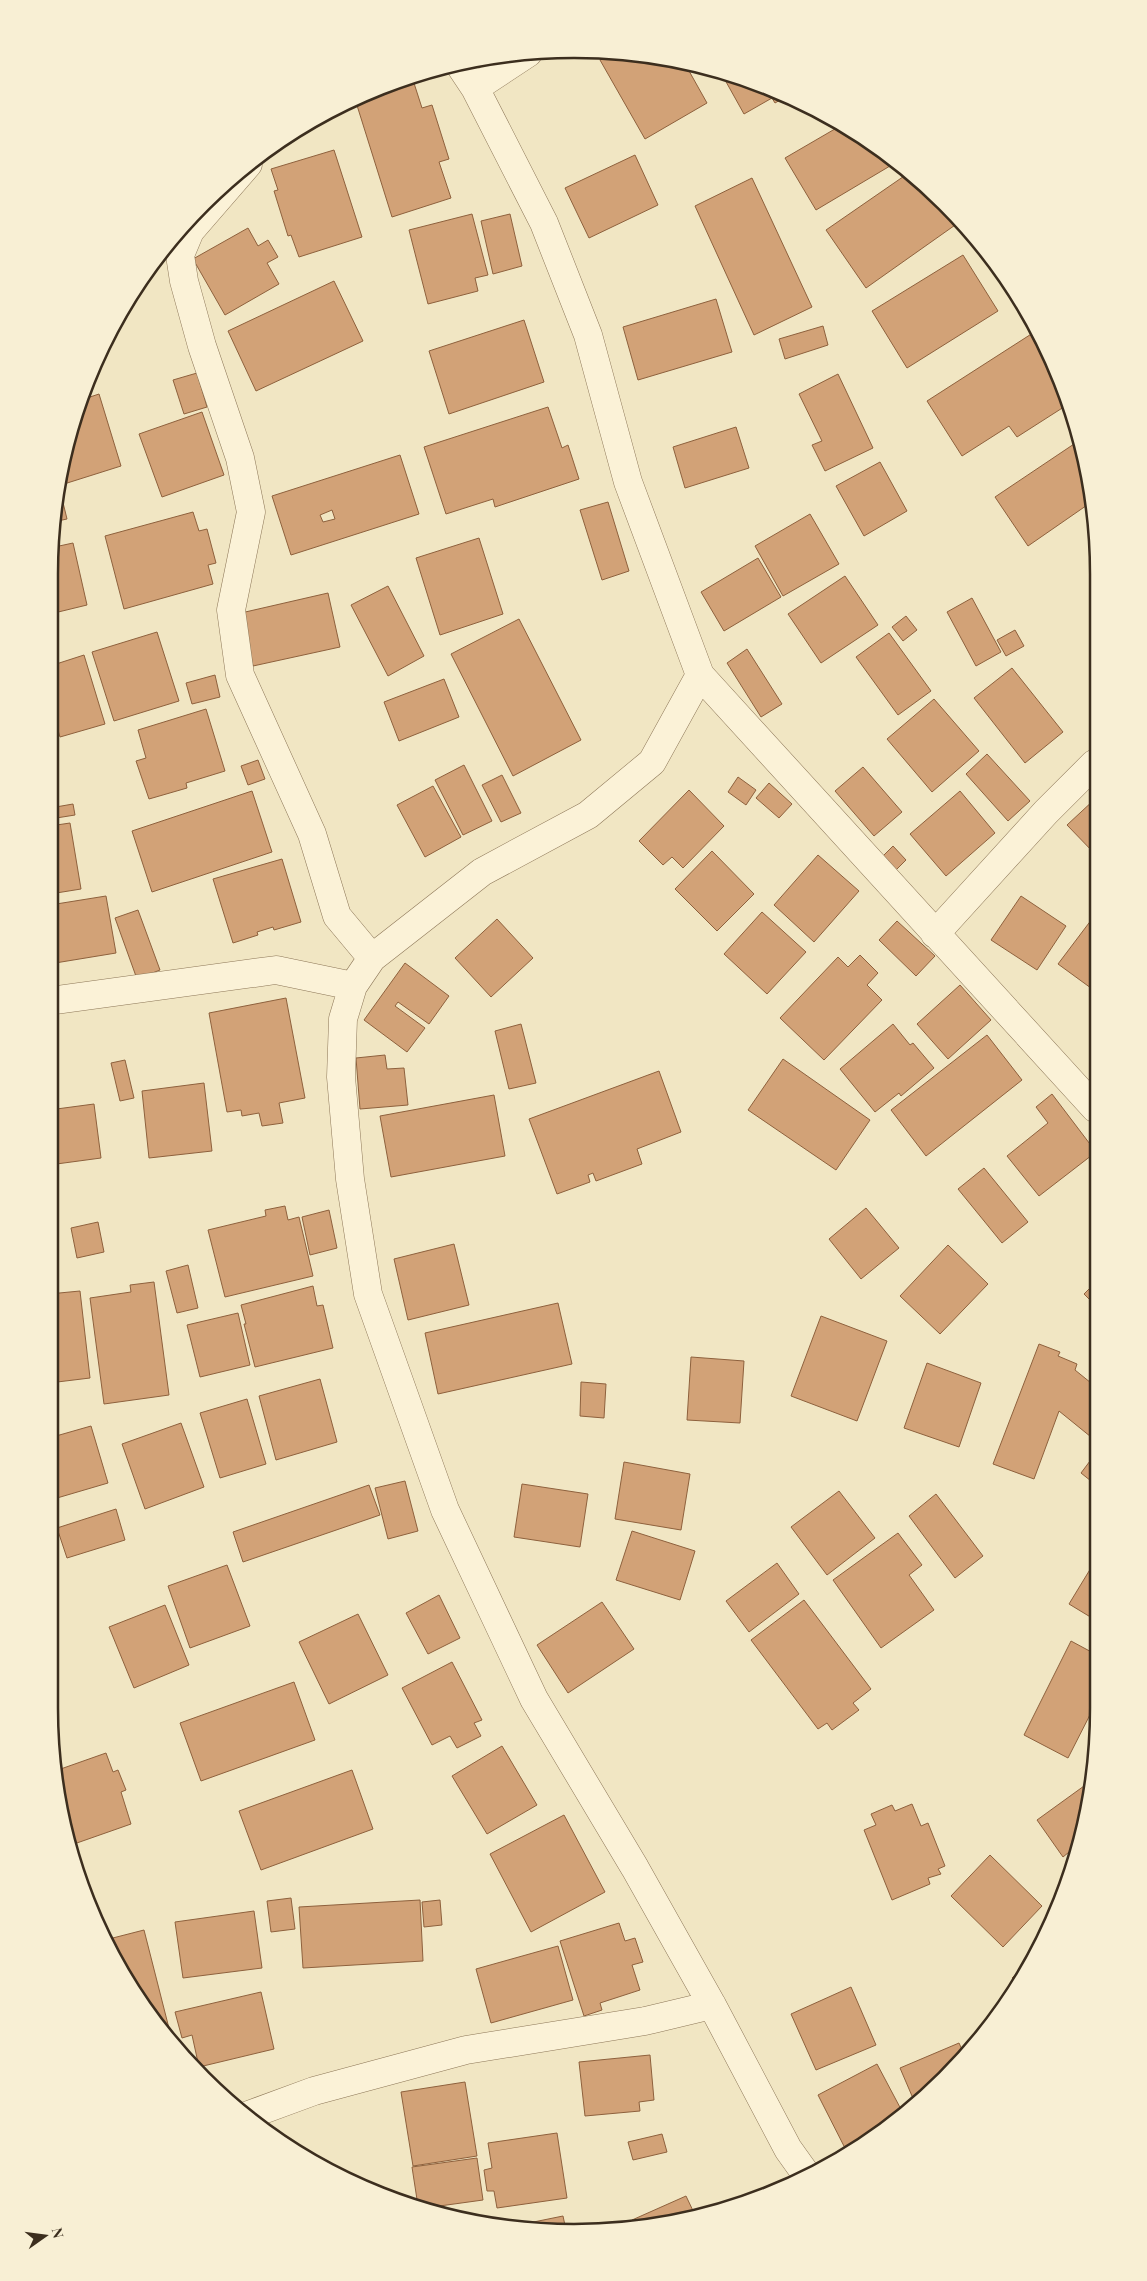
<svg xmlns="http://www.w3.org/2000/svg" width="1147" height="2281" font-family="'Playfair Display',serif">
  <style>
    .building { fill: #d2a277; stroke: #8e613d; fill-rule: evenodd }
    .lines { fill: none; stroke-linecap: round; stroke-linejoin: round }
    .minor-casing { stroke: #8d7758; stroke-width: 29 }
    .minor { stroke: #fbf2d7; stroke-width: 28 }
    .rim { fill: none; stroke: #3c2e1e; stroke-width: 2.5 }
  </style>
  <rect width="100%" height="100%" fill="#f1e6c3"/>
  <!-- building -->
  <path class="building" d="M615,51L684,62L707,103L645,139L600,60Z
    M720,71L787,96L775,103L772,98L744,114Z
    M412,77L422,108L432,105L449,159L439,162L451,198L392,217L355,99L383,86Z
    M840,126L895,163L816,210L785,158Z
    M334,150L362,237L299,257L291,235L288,236L274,191L278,190L271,169Z
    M635,155L658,205L589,238L565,188Z
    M910,172L919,179L958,223L866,288L826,230Z
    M752,178L812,307L754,335L695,206Z
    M472,214L488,275L475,278L478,291L428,304L409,230Z
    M510,214L522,266L493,274L481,221Z
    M248,228L258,246L268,240L278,257L267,263L279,284L225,315L193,259Z
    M963,255L998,311L907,368L872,311Z
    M334,281L363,341L256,391L228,331Z
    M716,299L732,352L638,380L623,327Z
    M524,320L544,382L449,414L429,351Z
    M823,326L828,345L785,359L779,339Z
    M1036,331L1058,373L1067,405L1017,437L1009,426L962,456L927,401Z
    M197,373L207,407L184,414L173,380Z
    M838,374L873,448L825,471L812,445L822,441L799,394Z
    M99,394L121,466L64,484L61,474L67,438L81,400Z
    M548,407L562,448L568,445L579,479L495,507L493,499L446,514L424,447Z
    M202,412L224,475L162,497L139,434Z
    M736,427L749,468L685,488L673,447Z
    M1077,442L1093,501L1028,546L995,497Z
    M400,455L419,514L291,555L272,496ZM332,510L335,519L323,522L320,515Z
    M880,462L907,511L864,536L836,486Z
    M59,486L67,519L53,522Z
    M608,502L629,571L602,580L580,510Z
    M193,512L199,531L207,529L216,563L208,565L213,584L124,609L105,536Z
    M810,514L839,564L783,596L755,546Z
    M479,538L503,614L440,635L416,558Z
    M73,543L87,605L50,614V548Z
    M758,558L781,597L724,631L701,592Z
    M845,576L878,625L821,663L788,614Z
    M388,586L424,656L388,676L351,605Z
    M328,593L340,647L253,666L241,613Z
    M972,598L1001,652L976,666L947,612Z
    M906,616L917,630L903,641L892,627Z
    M519,619L581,740L513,776L451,654Z
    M1015,630L1024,646L1006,656L997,640Z
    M157,632L179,701L114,721L92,652Z
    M889,633L931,691L898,715L856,657Z
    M747,649L782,704L761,717L727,663Z
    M84,655L105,724L60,737L50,703V666Z
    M1012,668L1063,732L1025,763L974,698Z
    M215,675L220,697L192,704L186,683Z
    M444,679L459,717L399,741L384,702Z
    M934,699L979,751L932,792L887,739Z
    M206,709L225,771L186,783L187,788L149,799L136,761L146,758L138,730Z
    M987,754L1030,801L1008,821L966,774Z
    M258,760L265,779L248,785L241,766Z
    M464,765L492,821L463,835L435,780Z
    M863,767L902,812L874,836L835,791Z
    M502,775L521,813L501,822L482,785Z
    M738,777L756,790L746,805L728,792Z
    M769,783L792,804L779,818L756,798Z
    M433,786L461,837L425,857L397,805Z
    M689,790L724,826L683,868L672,857L663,865L639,841Z
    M252,791L272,852L152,892L132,831Z
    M960,791L995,833L946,876L910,834Z
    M1095,799V854L1067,825Z
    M73,804L75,815L50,819V808Z
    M70,823L81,889L50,894V826Z
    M893,846L906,860L892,874L879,860Z
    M712,851L754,894L717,931L675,889Z
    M818,855L859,891L814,942L774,905Z
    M282,859L301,922L274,930L273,927L257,932L258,935L233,943L213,879Z
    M106,896L116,953L49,964L50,905Z
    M1021,896L1066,926L1037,970L991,940Z
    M138,910L160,970L137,979L115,918Z
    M762,912L806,952L767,994L724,954Z
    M1095,915V991L1058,964Z
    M497,919L533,958L491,997L455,958Z
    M897,921L935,956L916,976L879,940Z
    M860,955L878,973L867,985L882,1000L824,1060L780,1018L838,957L848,967Z
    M405,963L449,996L429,1024L398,1002L395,1006L425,1028L407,1052L364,1020Z
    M960,985L991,1020L948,1059L917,1024Z
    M286,998L305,1098L279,1103L283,1123L262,1126L259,1113L242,1116L241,1110L227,1112L209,1013Z
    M521,1024L536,1083L509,1089L495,1031Z
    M893,1024L910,1045L913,1043L934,1068L901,1096L899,1093L875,1112L840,1069Z
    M987,1035L1022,1080L926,1156L891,1110Z
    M385,1055L387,1069L404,1068L408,1105L360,1109L356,1058Z
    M783,1059L870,1120L836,1170L748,1110Z
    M125,1060L134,1098L120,1101L111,1063Z
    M659,1071L681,1132L637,1149L642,1164L596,1181L593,1173L588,1175L590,1182L557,1194L529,1119Z
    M204,1083L212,1151L149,1158L142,1091Z
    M1052,1094L1096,1152L1039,1196L1007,1156L1048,1123L1036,1107Z
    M494,1095L505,1156L391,1177L380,1116Z
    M94,1104L101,1158L49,1165V1110Z
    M984,1168L1028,1222L1002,1243L958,1189Z
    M285,1206L288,1220L299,1217L313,1276L225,1297L208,1230L266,1216L265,1210Z
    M866,1208L899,1248L861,1279L829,1239Z
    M329,1210L337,1248L310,1255L302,1217Z
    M98,1222L104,1252L77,1258L71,1228Z
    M454,1244L469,1305L408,1320L394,1259Z
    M948,1245L988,1284L940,1334L900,1296Z
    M188,1265L198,1308L177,1313L166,1271Z
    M154,1282L169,1395L104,1404L90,1298L131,1292L130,1285Z
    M1096,1282V1306L1084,1294Z
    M313,1286L317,1306L323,1305L333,1348L255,1367L244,1324H246L241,1305Z
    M80,1291L90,1378L49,1383V1294Z
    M558,1303L572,1364L438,1394L425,1333Z
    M238,1313L250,1365L200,1377L187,1325Z
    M821,1316L887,1341L857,1421L791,1396Z
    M1039,1344L1060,1352L1058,1356L1077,1364L1075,1370L1096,1387V1441L1059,1411L1034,1479L993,1464Z
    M691,1357L744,1361L740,1423L687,1420Z
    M927,1363L981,1383L959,1447L904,1428Z
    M320,1379L337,1442L276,1460L259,1396Z
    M581,1382L606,1384L604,1418L580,1416Z
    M247,1399L266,1464L220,1478L200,1413Z
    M181,1423L204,1487L145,1509L122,1444Z
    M91,1426L108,1483L57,1498L49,1471V1438Z
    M1096,1453V1485L1081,1473Z
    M624,1462L690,1474L681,1530L615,1519Z
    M405,1481L418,1531L388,1539L375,1488Z
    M522,1484L588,1494L580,1547L514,1537Z
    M369,1485L380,1515L243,1562L233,1532Z
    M839,1491L875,1538L827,1575L791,1527Z
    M936,1494L983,1556L955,1578L909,1516Z
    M116,1509L125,1540L67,1558L57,1528Z
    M632,1531L695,1551L680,1600L616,1580Z
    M898,1533L922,1565L909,1575L934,1610L881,1648L833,1580Z
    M1097,1558V1621L1069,1604Z
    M777,1563L799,1594L749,1632L726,1601Z
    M227,1565L250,1626L190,1648L168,1586Z
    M439,1595L460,1638L428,1654L406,1613Z
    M804,1600L871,1689L853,1703L859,1710L832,1730L827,1723L818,1729L751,1640Z
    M602,1602L634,1649L568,1693L537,1645Z
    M165,1605L189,1665L134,1688L109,1627Z
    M358,1614L388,1675L329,1704L299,1642Z
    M1071,1641L1097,1655V1701L1068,1758L1024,1735Z
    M452,1662L482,1720L474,1723L481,1736L457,1748L450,1736L432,1745L402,1688Z
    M294,1682L315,1740L201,1781L180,1723Z
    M502,1746L537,1805L487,1834L452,1776Z
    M106,1753L113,1772L118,1770L126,1790L121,1792L131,1824L74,1844L58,1800L55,1771Z
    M352,1770L373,1829L261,1870L239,1811Z
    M1084,1786L1089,1792L1080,1843L1063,1857L1037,1820Z
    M912,1804L921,1826L928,1823L945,1866L938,1869L941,1874L928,1878L930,1884L892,1900L864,1830L876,1825L871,1814L892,1805L895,1811Z
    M564,1815L605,1892L531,1932L490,1854Z
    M990,1855L1042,1906L1003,1947L951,1896Z
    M291,1898L295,1929L271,1932L267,1901Z
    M420,1900L423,1961L303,1968L299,1907Z
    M440,1900L442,1925L424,1927L422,1902Z
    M254,1911L262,1968L183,1978L175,1922Z
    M619,1923L625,1941L635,1938L643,1962L632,1965L640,1990L600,2003L602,2010L584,2016L560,1941Z
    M144,1930L173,2044L157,2027L119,1970L105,1940Z
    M558,1946L573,2000L491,2023L476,1969Z
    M1034,1958L1018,1984L1012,1978Z
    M851,1987L876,2045L816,2070L791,2014Z
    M261,1992L274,2049L199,2067L192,2035L182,2038L175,2012Z
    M959,2043L964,2054L945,2078L915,2103L900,2068Z
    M650,2055L654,2100L639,2102L640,2111L585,2116L579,2062Z
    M877,2064L903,2113L865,2144L848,2154L818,2095Z
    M465,2082L477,2156L413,2166L401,2092Z
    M557,2133L567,2198L497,2208L494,2191H487L484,2170L492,2168L488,2143Z
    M662,2134L667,2152L633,2160L628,2142Z
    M477,2158L483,2200L425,2208L418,2206L412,2167Z
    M686,2196L696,2217L636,2228L632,2220Z
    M563,2216L566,2230L539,2231L509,2227Z"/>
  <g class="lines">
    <defs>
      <path id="minor" d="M459,64L475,88L544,223L588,335L628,482L700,675L1095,1108
        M475,88L528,53
        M248,164L190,231L180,255L184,281L202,346L240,458L251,512L231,610L240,675L312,834L337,916L372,958
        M700,675L652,762L588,815L482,872L372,958L353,986L343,1019L341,1077L350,1179L368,1294L445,1510L534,1699L635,1868L712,2005L788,2149L808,2177
        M935,934L1046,812L1094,764
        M49,1001L276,970L353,986
        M246,2116L314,2091L466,2050L645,2021L712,2005"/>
    </defs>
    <!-- minor casing -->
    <use href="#minor" class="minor-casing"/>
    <!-- minor -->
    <use href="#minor" class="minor"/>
  </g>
  <!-- crop -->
  <path d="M0 0H1147V2281H0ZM574 58H574A516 516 0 0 1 1090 574V1708A516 516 0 0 1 574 2224H574A516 516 0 0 1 58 1708V574A516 516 0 0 1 574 58Z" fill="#f8efd4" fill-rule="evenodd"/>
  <path class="rim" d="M574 58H574A516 516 0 0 1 1090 574V1708A516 516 0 0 1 574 2224H574A516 516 0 0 1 58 1708V574A516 516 0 0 1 574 58Z"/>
  <!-- north arrow -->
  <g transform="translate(45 2236) rotate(76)" stroke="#f8efd4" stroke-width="4" paint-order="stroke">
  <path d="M0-4L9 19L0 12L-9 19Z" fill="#3c2e1e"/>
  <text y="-8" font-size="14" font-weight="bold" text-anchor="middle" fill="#3c2e1e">N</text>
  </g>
</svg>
